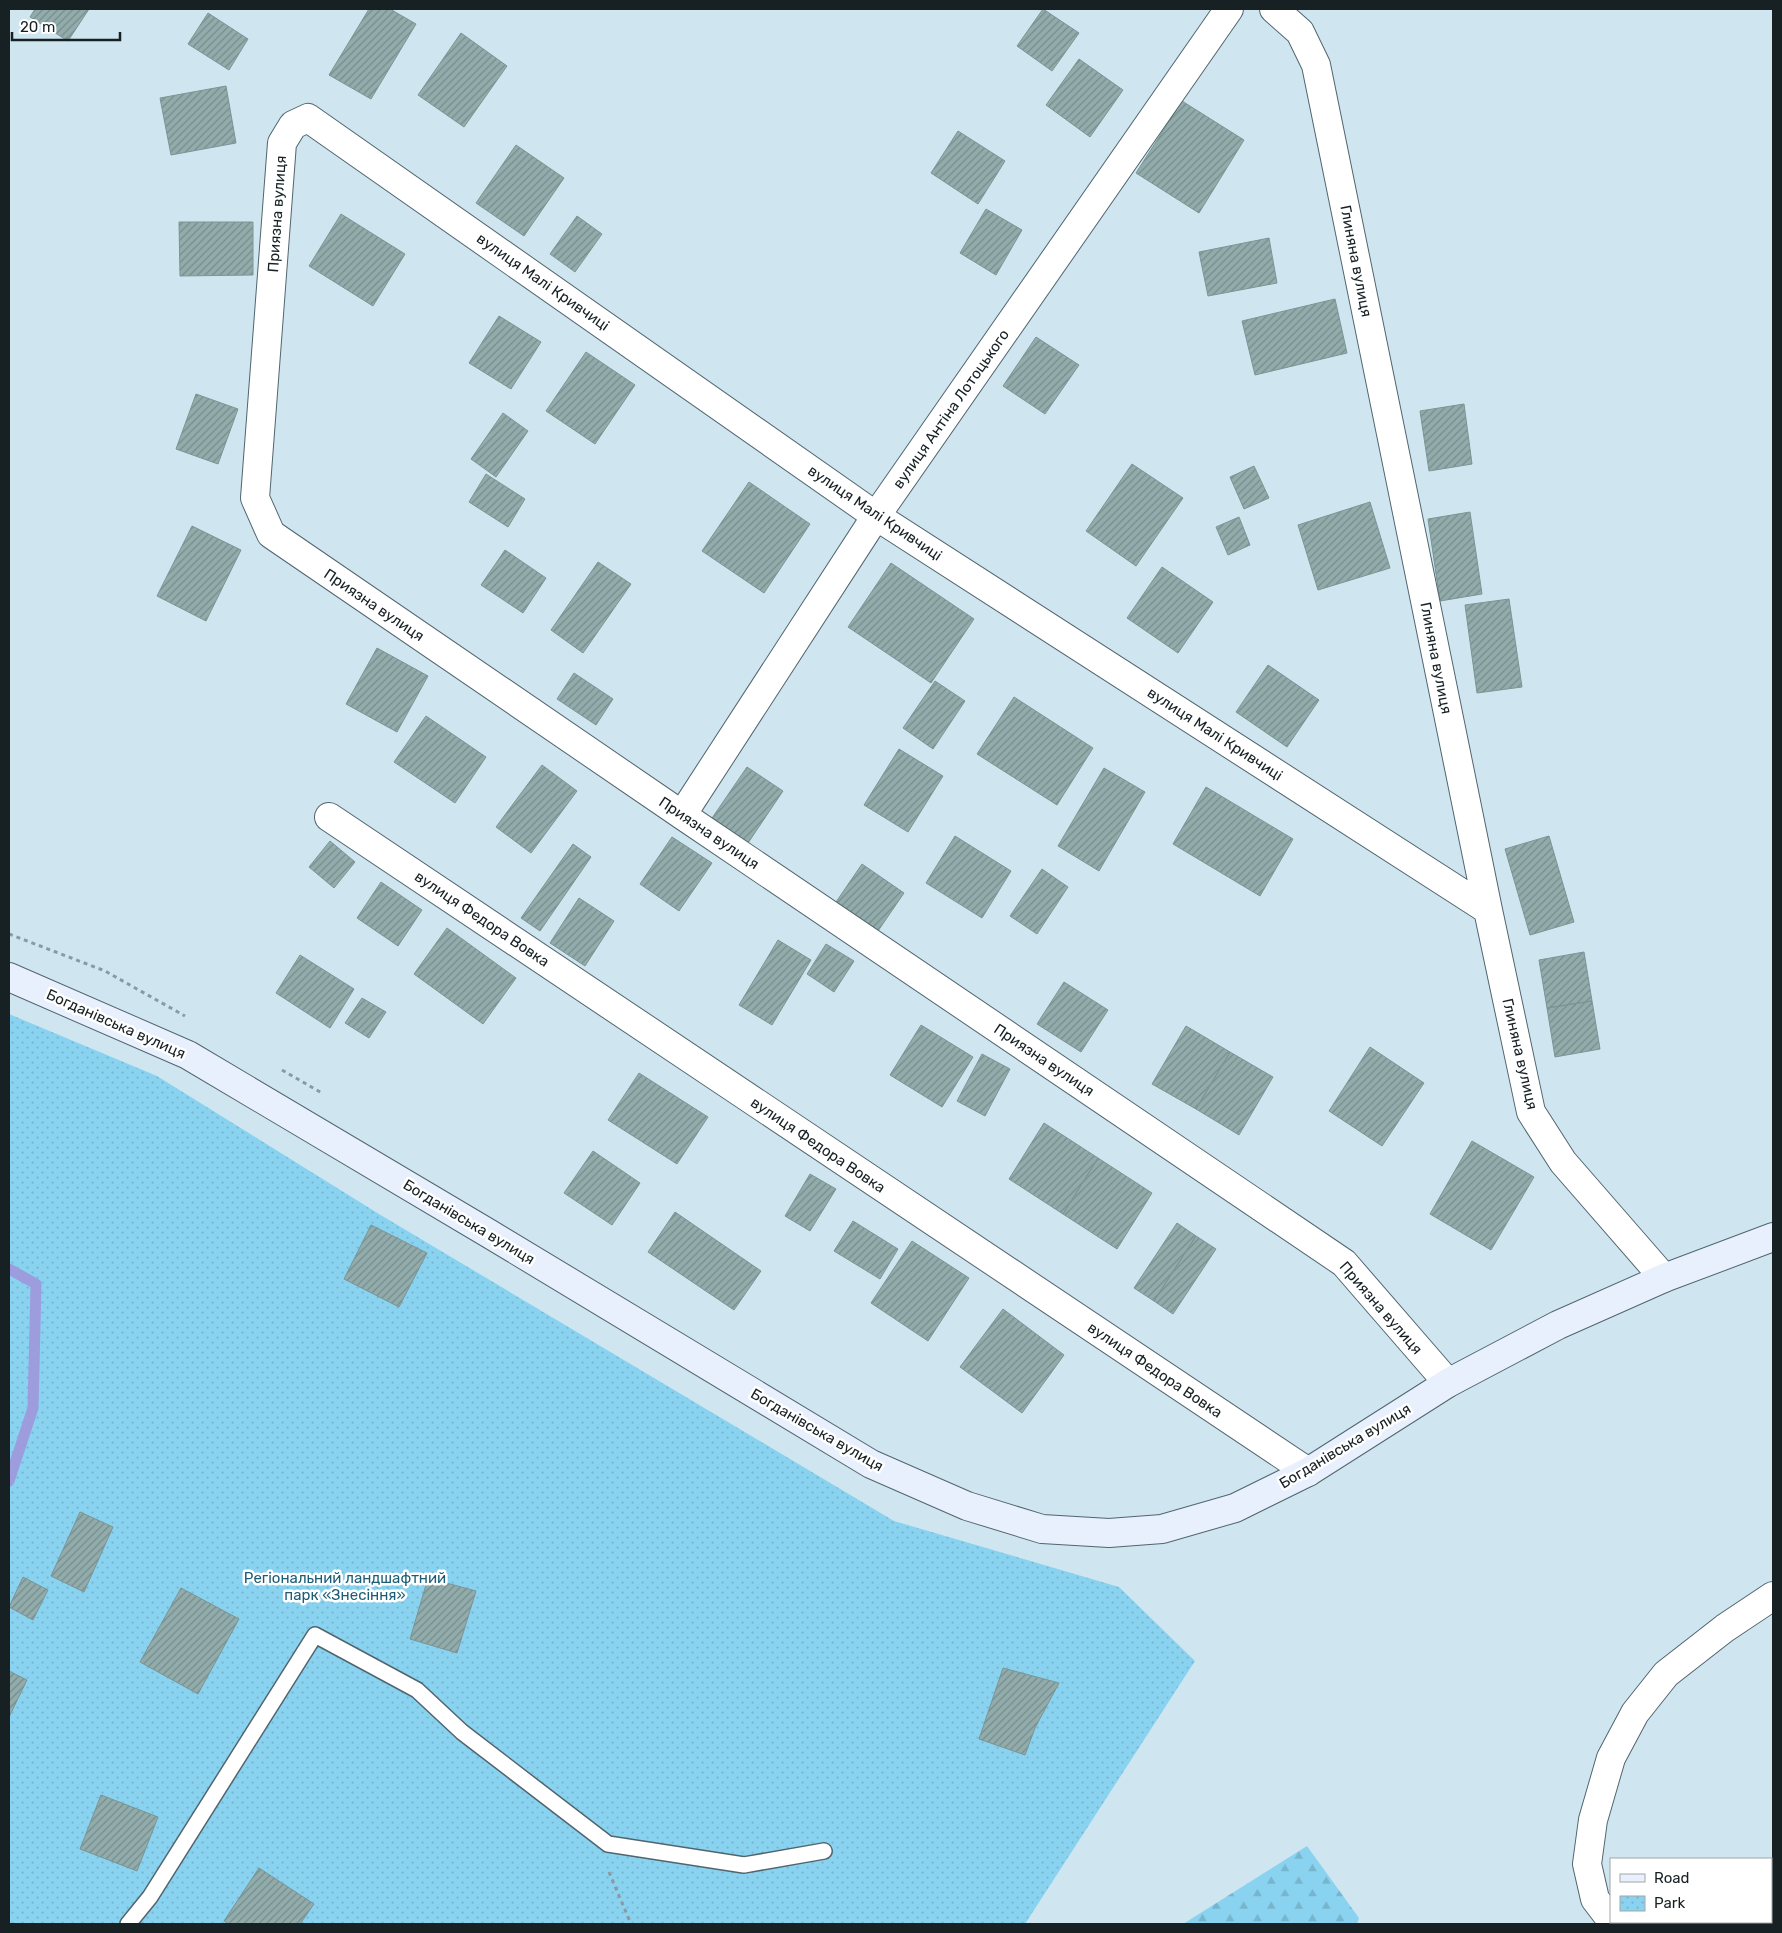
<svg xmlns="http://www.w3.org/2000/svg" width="1782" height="1933" font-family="Rubik,sans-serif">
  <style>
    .forest { fill: url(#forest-firs) }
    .park { fill: url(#park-dots) }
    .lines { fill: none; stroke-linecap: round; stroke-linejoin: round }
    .stream { stroke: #9d9ddd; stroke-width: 11 }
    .building { fill: url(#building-hatch); stroke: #7c9494 }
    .service-casing { stroke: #51656e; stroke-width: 18 }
    .minor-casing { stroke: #51656e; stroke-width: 30 }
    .secondary-casing { stroke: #51656e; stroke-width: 30 }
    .path { stroke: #899aa2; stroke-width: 3; stroke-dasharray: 4 4; stroke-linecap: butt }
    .service { stroke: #fff; stroke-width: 15 }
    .minor { stroke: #fff; stroke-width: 28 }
    .secondary { stroke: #e7f0fc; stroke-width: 28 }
    .labels { text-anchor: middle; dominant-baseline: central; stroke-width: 5; stroke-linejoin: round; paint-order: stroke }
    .street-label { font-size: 15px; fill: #172023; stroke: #fff }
    .park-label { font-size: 15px; fill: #1a5d74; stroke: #fff }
  </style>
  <defs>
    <pattern id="forest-firs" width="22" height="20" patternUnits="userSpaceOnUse" patternTransform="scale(1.25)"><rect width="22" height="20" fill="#8ad3f0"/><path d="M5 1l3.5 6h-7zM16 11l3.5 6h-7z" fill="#76b5ce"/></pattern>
    <pattern id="park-dots" width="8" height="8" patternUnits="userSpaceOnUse" patternTransform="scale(1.25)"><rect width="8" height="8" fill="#8ad3f0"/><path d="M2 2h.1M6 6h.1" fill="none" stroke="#76b5ce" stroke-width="1.8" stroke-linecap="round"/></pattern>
    <pattern id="building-hatch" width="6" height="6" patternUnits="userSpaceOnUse" patternTransform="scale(1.25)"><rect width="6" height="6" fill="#92acac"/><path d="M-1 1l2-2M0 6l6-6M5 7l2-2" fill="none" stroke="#768c8c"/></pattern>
  </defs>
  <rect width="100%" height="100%" fill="#cfe6f0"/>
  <!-- forest -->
  <path class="forest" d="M1307,1846L1359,1918L1357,1924H1183Z"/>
  <!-- park -->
  <path class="park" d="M9,1014L157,1076L379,1214L894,1521L1119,1587L1195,1661L1025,1924H9Z"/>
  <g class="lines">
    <!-- stream -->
    <path class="stream" d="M9,1269L36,1284L33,1408L9,1481"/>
  </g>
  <!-- building -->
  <path class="building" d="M35,9H89L68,41L30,17Z
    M369,9H390L416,24L371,99L329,75Z
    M1043,9L1079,33L1052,71L1017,46Z
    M208,13L248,39L229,70L188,44Z
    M461,33L507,66L464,127L418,95Z
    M1079,59L1123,90L1090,137L1046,105Z
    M226,86L236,143L171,155L160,98Z
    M1182,101L1244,140L1199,213L1136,173Z
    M958,131L1005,161L978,204L931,173Z
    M516,145L564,178L524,236L476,203Z
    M986,209L1022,230L996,275L960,253Z
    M341,214L405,254L373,306L309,266Z
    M577,216L602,234L575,272L550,254Z
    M179,222H253V275L180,276Z
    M1269,238L1277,283L1208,296L1199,252Z
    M1335,299L1347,353L1255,375L1242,321Z
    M499,316L541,342L511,389L469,363Z
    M1036,337L1079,365L1045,414L1003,386Z
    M586,352L635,385L595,444L546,411Z
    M196,394L238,409L218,464L176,449Z
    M1464,404L1472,464L1429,471L1420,411Z
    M503,413L528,431L496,477L471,459Z
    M1132,464L1183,498L1136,566L1086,531Z
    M1254,466L1269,498L1244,509L1230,477Z
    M486,474L525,499L508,527L469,502Z
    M749,482L810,524L764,593L702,551Z
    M1370,502L1390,568L1318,590L1298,525Z
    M1470,512L1482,594L1440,601L1428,519Z
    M1239,517L1250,545L1228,555L1216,527Z
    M192,526L241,550L206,621L157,596Z
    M505,550L546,578L523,613L481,585Z
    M598,562L631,584L583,653L551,630Z
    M891,563L974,619L931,683L848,627Z
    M1162,567L1213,602L1178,653L1127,618Z
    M1509,599L1522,687L1477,693L1465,605Z
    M377,648L428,676L397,732L346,704Z
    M1268,665L1319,700L1287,747L1236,712Z
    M574,673L613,699L596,725L557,699Z
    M935,681L965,701L933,749L903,728Z
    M1014,697L1093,748L1057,805L977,754Z
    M426,716L486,757L455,803L394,762Z
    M899,749L943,776L908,832L864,805Z
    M542,765L577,791L531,853L496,827Z
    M747,767L783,791L746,846L710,821Z
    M1104,768L1145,792L1099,871L1058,846Z
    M1206,787L1293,839L1260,896L1173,844Z
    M955,836L1011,871L982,918L926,883Z
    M1549,836L1574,922L1530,935L1505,849Z
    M672,837L712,863L679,911L640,884Z
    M330,841L355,862L334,888L309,867Z
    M573,844L591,857L540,931L521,918Z
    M862,864L904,893L878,931L836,902Z
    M1042,869L1068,887L1037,934L1010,916Z
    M381,882L422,910L398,946L357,918Z
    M579,898L614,921L585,966L550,943Z
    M447,928L516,978L483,1024L414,974Z
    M778,940L811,960L772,1025L739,1005Z
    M826,944L854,961L834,992L807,974Z
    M1584,952L1592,1001L1547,1008L1539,960Z
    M300,955L354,989L330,1028L276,993Z
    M1064,982L1108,1010L1081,1052L1037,1024Z
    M362,998L386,1012L369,1038L345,1023Z
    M1592,1001L1600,1049L1555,1057L1547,1008Z
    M921,1025L973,1057L942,1107L890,1075Z
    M1186,1026L1230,1052L1196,1109L1152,1084Z
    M1370,1047L1424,1083L1382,1146L1329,1111Z
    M1230,1052L1273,1077L1239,1135L1196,1109Z
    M982,1054L1010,1069L985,1116L957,1101Z
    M639,1073L708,1117L677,1164L608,1120Z
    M1044,1123L1098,1158L1063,1214L1009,1179Z
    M1472,1141L1534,1177L1491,1250L1430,1214Z
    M593,1151L640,1183L612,1225L564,1193Z
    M1098,1158L1152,1193L1117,1249L1063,1214Z
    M810,1174L836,1189L810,1231L785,1216Z
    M675,1212L761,1271L734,1310L648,1252Z
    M853,1221L898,1249L880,1279L834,1251Z
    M1177,1223L1196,1236L1154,1301L1134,1288Z
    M371,1225L427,1253L399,1307L344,1279Z
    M1196,1236L1216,1249L1173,1314L1154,1301Z
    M912,1241L969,1278L928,1341L871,1303Z
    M1003,1309L1064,1355L1022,1413L960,1367Z
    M80,1512L113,1527L84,1592L51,1576Z
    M23,1577L48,1590L33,1620L9,1607Z
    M428,1578L476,1591L457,1653L410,1639Z
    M181,1588L239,1619L198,1694L140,1662Z
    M1003,1668L1059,1683L1035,1728L1025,1755L979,1739Z
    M9,1671L27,1680L9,1717Z
    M101,1795L158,1817L137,1871L80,1849Z
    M259,1868L314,1904L300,1924H229L224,1921Z"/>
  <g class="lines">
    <defs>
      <path id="service" d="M128,1924L150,1897L315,1635L417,1690L462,1732L608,1844L744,1865L824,1851"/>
      <path id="minor" d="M1274,9L1300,32L1316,65L1488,910L1531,1112L1563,1162L1664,1278
        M682,815L876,516L1229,9
        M329,817L1308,1472
        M1448,1383L1344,1263L682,815L271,534L255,498L282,143L293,125L308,118L876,516L1488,910
        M1611,1920L1595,1899L1587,1864L1593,1820L1611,1758L1635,1713L1666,1674L1725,1628L1773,1596"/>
      <path id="secondary" d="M9,977L188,1055L488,1233L871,1464L967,1506L1042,1529L1109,1533L1162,1529L1235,1508L1308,1472L1448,1383L1558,1325L1664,1278L1773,1237"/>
    </defs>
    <!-- service casing -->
    <use href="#service" class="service-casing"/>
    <!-- minor casing -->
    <use href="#minor" class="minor-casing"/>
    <!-- secondary casing -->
    <use href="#secondary" class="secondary-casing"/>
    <!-- path -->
    <path class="path" d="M9,934L105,971L185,1016
      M282,1070L322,1093
      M609,1872L631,1924"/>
    <!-- service -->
    <use href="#service" class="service"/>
    <!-- minor -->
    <use href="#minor" class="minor"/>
    <!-- secondary -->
    <use href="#secondary" class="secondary"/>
  </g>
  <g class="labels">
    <!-- street labels -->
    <g class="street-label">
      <text transform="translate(277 214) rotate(-86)">Приязна вулиця</text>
      <text transform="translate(1356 261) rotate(79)">Глиняна вулиця</text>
      <text transform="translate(543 282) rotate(35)">вулиця Малі Кривчиці</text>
      <text transform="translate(951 409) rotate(-55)">вулиця Антіна Лотоцького</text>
      <text transform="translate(875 513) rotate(34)">вулиця Малі Кривчиці</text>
      <text transform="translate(374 605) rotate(34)">Приязна вулиця</text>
      <text transform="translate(1436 658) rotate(79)">Глиняна вулиця</text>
      <text transform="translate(1215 734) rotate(33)">вулиця Малі Кривчиці</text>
      <text transform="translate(709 833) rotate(34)">Приязна вулиця</text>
      <text transform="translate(482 919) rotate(34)">вулиця Федора Вовка</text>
      <text transform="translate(116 1024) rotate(24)">Богданівська вулиця</text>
      <text transform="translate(1520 1054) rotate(77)">Глиняна вулиця</text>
      <text transform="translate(1044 1060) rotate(34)">Приязна вулиця</text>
      <text transform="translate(818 1145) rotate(34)">вулиця Федора Вовка</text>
      <text transform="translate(469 1222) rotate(31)">Богданівська вулиця</text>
      <text transform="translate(1381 1308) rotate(49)">Приязна вулиця</text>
      <text transform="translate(1155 1370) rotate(34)">вулиця Федора Вовка</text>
      <text transform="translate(817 1430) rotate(30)">Богданівська вулиця</text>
      <text transform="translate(1345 1446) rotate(-31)">Богданівська вулиця</text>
    </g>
    <!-- park labels -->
    <g class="park-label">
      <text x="345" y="1578">Регіональний ландшафтний<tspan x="345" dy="17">парк «Знесіння»</tspan></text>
    </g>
  </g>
  <!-- border -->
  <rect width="1782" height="1933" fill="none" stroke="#172023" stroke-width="20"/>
  <!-- legend -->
  <rect x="1610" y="1858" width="162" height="65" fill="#ffffff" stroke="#a2a6a7"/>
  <rect x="1620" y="1874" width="25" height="8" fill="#e7f0fc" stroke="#a2a6a7"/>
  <text x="1654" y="1883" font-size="15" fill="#172023">Road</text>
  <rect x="1620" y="1896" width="25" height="15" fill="url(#park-dots)" stroke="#a2a6a7"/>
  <text x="1654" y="1908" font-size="15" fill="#172023">Park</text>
  <!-- scale -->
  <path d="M12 32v8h108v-8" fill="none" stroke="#172023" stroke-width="2.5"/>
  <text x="20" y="32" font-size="15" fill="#172023" stroke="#ffffff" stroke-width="4" paint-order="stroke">20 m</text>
</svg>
